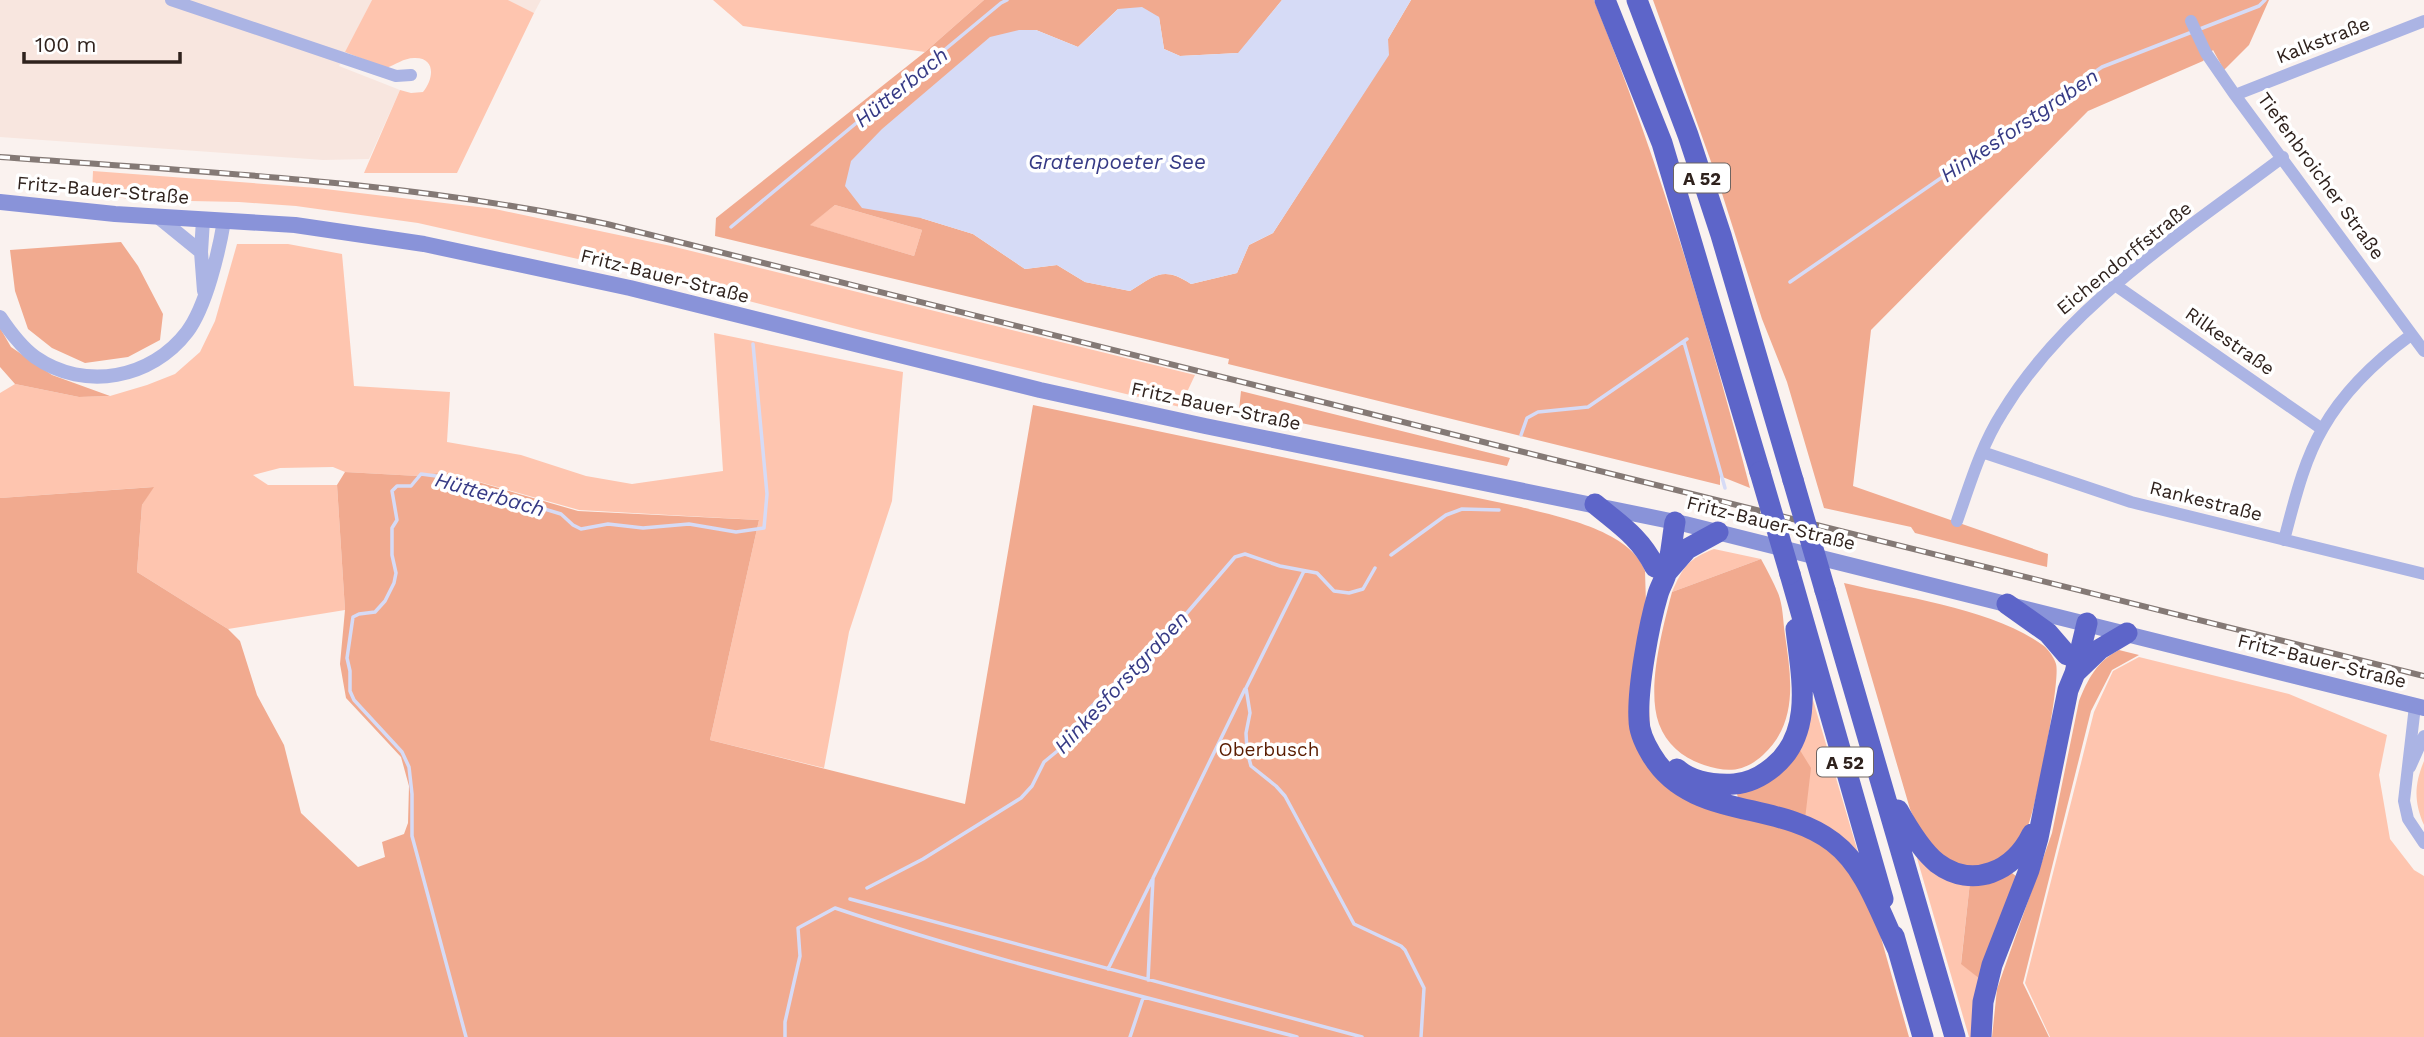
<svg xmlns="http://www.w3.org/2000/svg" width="2424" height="1037" font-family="'Work Sans',sans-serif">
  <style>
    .built { fill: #f8e6df }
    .green { fill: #fec5af }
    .forest { fill: #f1aa8f; fill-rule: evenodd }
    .water { fill: #d6dbf6 }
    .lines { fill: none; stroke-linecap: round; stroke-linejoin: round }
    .stream { stroke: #d6dbf6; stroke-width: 3.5 }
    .minor { stroke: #abb4e4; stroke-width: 12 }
    .tertiary { stroke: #abb4e4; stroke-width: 14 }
    .secondary { stroke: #8993d9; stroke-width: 16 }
    .motorway { stroke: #5d65c9; stroke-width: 21 }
    .rail-casing { stroke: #847975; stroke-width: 6 }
    .rail { stroke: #fff; stroke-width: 3.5; stroke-dasharray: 10; stroke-linecap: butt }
    .motorway-bridge { stroke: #5d65c9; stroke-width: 21 }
    .labels { text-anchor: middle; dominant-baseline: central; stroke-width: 7; stroke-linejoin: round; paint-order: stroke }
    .shield { fill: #fff; stroke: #6d6461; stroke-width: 2 }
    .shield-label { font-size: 18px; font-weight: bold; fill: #2f221d }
    .street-label { font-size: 19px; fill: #2f221d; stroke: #fff }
    .park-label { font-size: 19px; fill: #591c00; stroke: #fff }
    .water-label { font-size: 21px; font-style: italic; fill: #363a85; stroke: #fff }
  </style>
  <rect width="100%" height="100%" fill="#faf2ef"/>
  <!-- built -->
  <path class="built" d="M0,0H372L339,66L400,90L369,159L323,160L0,137Z
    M508,0H541L534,13Z"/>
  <!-- green -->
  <path class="green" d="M372,0H508L534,13L457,173H364L400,90L411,93L423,92C434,79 436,57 414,58C404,58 395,65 386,68L345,52Z
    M713,0H984L925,52L743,26Z
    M93,171L317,188L495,209L671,246L1195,375L1180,407L864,331L649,275L418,223L296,206L239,202L143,200L92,195Z
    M835,205L922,230L914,256L809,225Z
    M237,244H288L342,254L354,386L450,392L447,442L521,455L586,476L632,484L723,471L714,333L903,372L892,501L849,632L824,768L710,740L759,520L579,510L444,472L418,476L345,472L333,467L280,468L253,475L268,485H337L345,610L228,629L137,572L142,505L153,487L0,498V393L15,384L79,397L110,396L147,385L175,374L200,352L215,321Z
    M1714,549L1761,559L1672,592C1683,567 1688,559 1714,549Z
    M2139,657L2289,694L2387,735L2379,775L2390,839L2414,870L2424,876V1037H2050L2025,983L2094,712L2113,671Z
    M1808,683L1862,866L1805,819L1798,747Z
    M2424,761V825C2414,802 2414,785 2424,761Z
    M1912,841L1970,882L1961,963L1981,980L1976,1037H1969Z"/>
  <!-- forest -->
  <path class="forest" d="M984,0H1282L1239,53L1180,56L1164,49L1159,17L1118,9L1078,47L1036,30L921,218L973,234L1025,269L1057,265L1085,282L1130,291C1156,275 1163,266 1191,284L1237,273L1249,245L1273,233L1388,55V39L1411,0H1594C1658,159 1707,322 1750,488L1720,476V485L1228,364L1229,359L715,236L716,218L925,52ZM835,205L922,230L914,256L810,225Z
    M1653,0H2269L2249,45L2224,70L2213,50L2203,61L2088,111L1871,330L1853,486L2048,554L2047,567L1915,533L1911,527L1824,508L1787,382L1762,319L1719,184Z
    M121,242L138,266L163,314L160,340L128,357L85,363L52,348L28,329L15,291L10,250Z
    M0,328L11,347L52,375L110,396L79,397L15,384L0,367Z
    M1241,391L1510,458L1507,466L1239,410Z
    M1033,405L1521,507C1559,517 1630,530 1645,571L1651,768L1822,844L1854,876L1876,920L1909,1037H0V498L154,487L142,505L137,572L228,629L240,641L257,695L284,745L301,813L358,867L385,857L382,842L404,834L408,823L409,786L401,757L346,698L340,664L345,610L337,485L345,472L418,476L444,472L578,511L759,520L710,740L965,804Z
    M1761,559C1767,570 1773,581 1778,593C1783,605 1783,621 1785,635C1791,677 1799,722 1763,755C1744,772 1728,773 1704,765C1683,758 1667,745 1659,724C1646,689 1663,627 1672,592Z
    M1844,583C1906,598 1994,609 2044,646C2048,649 2055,659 2056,664C2061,679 2035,816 2026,830C2021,839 2011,853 2003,859C1976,878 1940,861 1924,838C1918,829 1914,818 1910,809Z
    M2119,650L2139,655L2112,670L2091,711L2023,983L2049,1037H1992L1997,989L2052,833L2079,701C2088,679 2097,661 2119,650Z
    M1798,747L1811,768L1805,819L1739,803L1736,789Z
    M2012,873L2021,880L1981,980L1961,964L1970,882Z"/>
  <!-- water -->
  <path class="water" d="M1282,0H1411L1388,39L1389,55L1273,233L1249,245L1237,273L1191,284C1164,266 1156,275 1130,291L1085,282L1057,265L1025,269L973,234L921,218L862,208L845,186L851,161L882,129L990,37L1019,30H1036L1078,47L1118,9L1142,7L1159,17L1164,49L1180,56L1238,53Z"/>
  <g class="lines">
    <!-- stream -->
    <path class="stream" d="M731,227L1001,3L1007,0
      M1790,282L2102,67L2259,6L2265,0
      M1684,342L1725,488
      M1521,435L1527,418L1538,412L1588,407L1687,339
      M1391,555L1446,515L1462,509L1499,510
      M1304,571L1246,688L1250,713L1246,733L1247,751L1251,766L1276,786L1285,796L1354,924L1401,946L1405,950L1424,988L1421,1037
      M867,888L923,859L1021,798L1032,786L1044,762L1061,748L1090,708L1122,676L1149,657L1235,557L1245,554L1280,566L1317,573L1334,591L1349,593L1363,589L1375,568
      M850,899L1362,1037
      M1108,969L1152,880
      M1148,980L1153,878L1245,689
      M466,1037L412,836V794L409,767L402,752L354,700L350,691V671L347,658L353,617L359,614L375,612L385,601L394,583L396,573L392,555V528L397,520L392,491L397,486H411L421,474L436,476L561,514L573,525L581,529L608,524L643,528L689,524L736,532L764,528L767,494L753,344
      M785,1037V1022L800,956L798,928L835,908C986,959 1143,996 1297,1037
      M1130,1037L1143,998"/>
    <!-- minor -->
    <path class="minor" d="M171,0L396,76L411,75
      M2191,21L2206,53L2235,95L2424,351
      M2235,95L2424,21
      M2115,285L2322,429
      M1982,452L2131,502L2424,574
      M1957,521C1970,484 1981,446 2002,413C2067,305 2184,232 2283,157
      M2284,540C2294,503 2303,462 2323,428C2344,391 2377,360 2411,335
      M2415,706L2404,801L2408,819L2424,843
      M2410,767L2424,736"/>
    <!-- tertiary -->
    <path class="tertiary" d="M158,217L201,252
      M203,220L201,252L204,291
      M0,317C10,332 21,347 35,357C85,392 152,378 187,332C206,307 219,251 224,221"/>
    <!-- secondary -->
    <path class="secondary" d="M0,202L115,214L295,225L424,244L630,288L1040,390L1205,426L1685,524L2424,708"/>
    <!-- motorway -->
    <path class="motorway" d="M1605,0L1662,143L1760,472
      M1637,0L1688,135L1721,235L1793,480
      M1595,504C1620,525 1640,537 1655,567
      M1675,522C1672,539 1671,558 1666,574C1664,581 1660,587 1658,594C1649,624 1637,689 1639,720C1639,732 1645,744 1651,754C1690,821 1777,799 1833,842C1866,867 1880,913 1898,950
      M1667,572L1687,549L1718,532
      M1790,574L1883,899
      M1825,590L1955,1037
      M2007,604L2048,633L2067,655
      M2075,673L2100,649L2127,633
      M1677,769C1693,783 1714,785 1734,784C1748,783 1762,776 1773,767C1815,733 1801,675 1796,629
      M1898,810C1908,828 1921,850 1937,863C1973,890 2014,871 2032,834
      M1894,936L1923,1037
      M1981,1037L1983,1002L1992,965L2029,870L2038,838L2068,690L2075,673L2087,623"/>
    <defs>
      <path id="rail" d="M0,157C203,172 407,181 607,224L2424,676"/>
    </defs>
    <!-- rail casing -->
    <use href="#rail" class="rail-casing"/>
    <!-- rail -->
    <use href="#rail" class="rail"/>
    <!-- motorway-bridge -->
    <path class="motorway-bridge" d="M1760,472L1790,574
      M1793,480L1825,590"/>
  </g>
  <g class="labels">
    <!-- shield labels -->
    <g class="shield">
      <rect x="1674" y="163.5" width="56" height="29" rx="5"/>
      <rect x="1817" y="747.5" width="56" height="29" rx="5"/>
    </g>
    <g class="shield-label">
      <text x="1702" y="178">A 52</text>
      <text x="1845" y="762">A 52</text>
    </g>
    <!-- street labels -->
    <g class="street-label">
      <text transform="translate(2323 40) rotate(-21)">Kalkstraße</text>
      <text transform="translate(2321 176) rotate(54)">Tiefenbroicher Straße</text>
      <text transform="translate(103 190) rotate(5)">Fritz-Bauer-Straße</text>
      <text transform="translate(2124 258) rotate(-39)">Eichendorffstraße</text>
      <text transform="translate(665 276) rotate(14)">Fritz-Bauer-Straße</text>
      <text transform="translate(2230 341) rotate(35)">Rilkestraße</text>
      <text transform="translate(1216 406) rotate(12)">Fritz-Bauer-Straße</text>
      <text transform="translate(2206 501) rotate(14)">Rankestraße</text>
      <text transform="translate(1771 523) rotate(14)">Fritz-Bauer-Straße</text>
      <text transform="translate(2322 661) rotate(14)">Fritz-Bauer-Straße</text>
    </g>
    <!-- park labels -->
    <g class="park-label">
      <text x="1269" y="749">Oberbusch</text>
    </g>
    <!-- water labels -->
    <g class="water-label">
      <text transform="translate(901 87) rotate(-39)">Hütterbach</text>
      <text transform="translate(2019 125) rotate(-34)">Hinkesforstgraben</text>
      <text x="1117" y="161">Gratenpoeter See</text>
      <text transform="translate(490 494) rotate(16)">Hütterbach</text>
      <text transform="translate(1121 682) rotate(-47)">Hinkesforstgraben</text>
    </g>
  </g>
  <!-- scale -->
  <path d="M24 52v10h156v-10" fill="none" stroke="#2f221d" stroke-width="3.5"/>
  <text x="35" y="52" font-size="21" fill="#2f221d" stroke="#ffffff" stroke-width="5" paint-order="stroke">100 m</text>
</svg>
